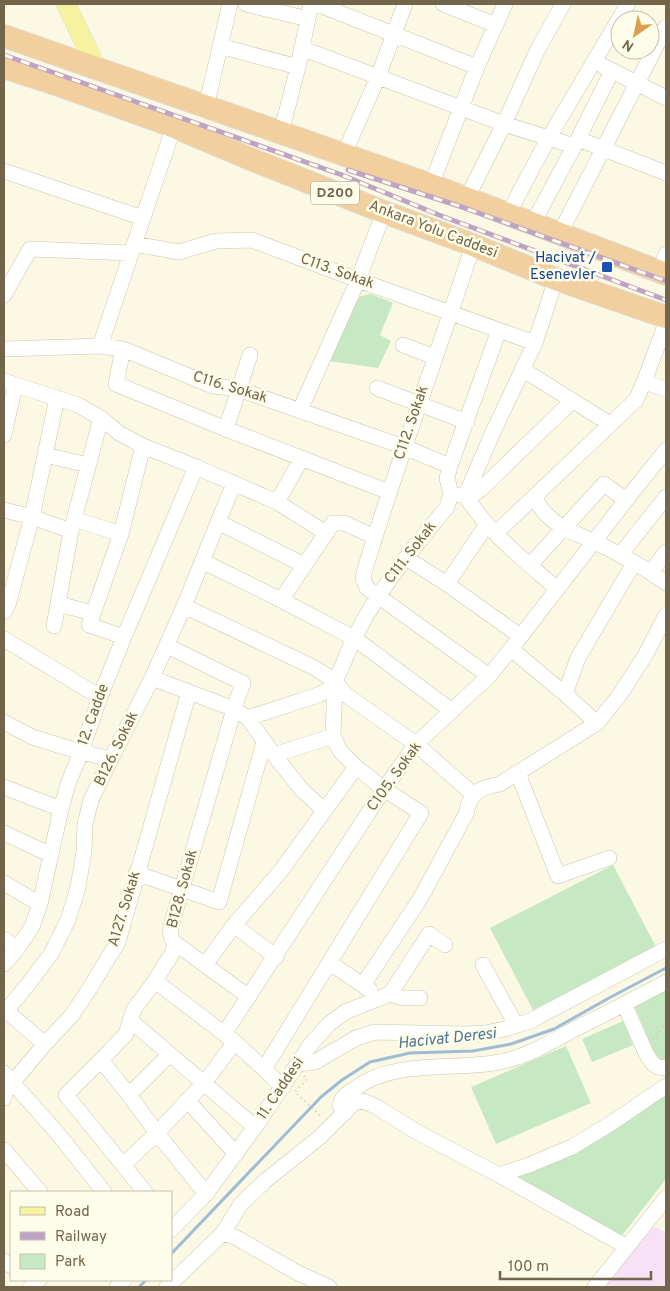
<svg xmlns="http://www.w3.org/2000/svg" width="670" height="1291" font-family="Overpass,sans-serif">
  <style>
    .education { fill: #f6e1f7 }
    .green { fill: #c6e8c3 }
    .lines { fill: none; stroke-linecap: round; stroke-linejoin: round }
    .stream { stroke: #a0bcd5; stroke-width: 3 }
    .minor-casing { stroke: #ccc4ab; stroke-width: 16 }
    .major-casing { stroke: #e0ddd7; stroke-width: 20 }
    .highway-casing { stroke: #e0ddd7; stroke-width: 24 }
    .path { stroke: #d4c5a0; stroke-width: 2; stroke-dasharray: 1 4; stroke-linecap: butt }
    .minor { stroke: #fff; stroke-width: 15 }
    .major { stroke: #f7f29f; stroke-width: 19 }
    .highway { stroke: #f2cf9e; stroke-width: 22 }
    .rail-casing { stroke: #bfa3c4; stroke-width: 5 }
    .rail { stroke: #fefdea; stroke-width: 3; stroke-dasharray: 9; stroke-linecap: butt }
    .transit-dot { fill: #1a4fb4; stroke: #fefdea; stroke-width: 2 }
    .labels { text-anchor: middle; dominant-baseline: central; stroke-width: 5; stroke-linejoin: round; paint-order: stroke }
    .shield { fill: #fefdea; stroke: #9c937b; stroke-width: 1 }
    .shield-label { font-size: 14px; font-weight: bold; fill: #72654b }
    .street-label { font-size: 15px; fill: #72654b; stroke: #fefdea }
    .transit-label { font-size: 15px; fill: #164399; stroke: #fefdea; text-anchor: end }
    .water-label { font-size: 16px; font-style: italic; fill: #4f7599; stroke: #fefdea }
  </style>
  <rect width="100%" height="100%" fill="#fbf9e4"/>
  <!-- education -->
  <path class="education" d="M657,1227L666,1233V1287H603L652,1228Z"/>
  <!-- green -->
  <path class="green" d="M371,294L393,303L380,335L391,341L378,368L329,361L352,304L361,296Z
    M613,865L656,947L533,1010L490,928Z
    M666,988V1062H658L634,1005Z
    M623,1021L633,1045L592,1062L582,1039Z
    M566,1046L591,1103L496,1144L471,1087Z
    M666,1089V1179L620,1238L507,1176Z"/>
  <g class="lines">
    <!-- stream -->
    <path class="stream" d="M171,1254L321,1097L342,1080L370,1062L410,1053L473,1051L511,1044L554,1029L609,998L666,968
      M139,1287L146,1280"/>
    <defs>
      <path id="minor" d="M246,4L308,19
        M317,4L477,67
        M443,4L496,25
        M220,46L298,67
        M301,48L504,124L574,146
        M603,66L666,98
        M206,107L230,4
        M281,133L298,67L311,4
        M578,139L666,173
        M344,154L378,77L405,4
        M4,171L143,218
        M431,185L477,67L505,4
        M467,198L504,124L537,51L563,4
        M508,214L548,139L628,4
        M533,223L578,139L612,71
        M560,233L666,27
        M134,244L179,252L216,241L252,240L358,280L535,343
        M473,245C438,354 398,460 365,569L363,579L367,588L489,676
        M659,271L666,254
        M556,279L535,343L493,432L471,483L465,495C488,532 524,560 557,589
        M4,295L30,249L131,253
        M403,345L435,357
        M100,346L171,135
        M4,349L100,346L123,349L213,386L238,389L404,447L450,466
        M123,349L116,384L226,429L389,492
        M522,369L610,424
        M4,381L78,405L101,418L119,433L143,446L196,467L277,502L326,533
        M644,382L666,389
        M377,388L467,422
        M300,410L358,280L384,212
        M226,429L250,355
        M4,435L15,385
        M45,455L88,465
        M460,495L474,494L481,489L572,401
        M534,497C538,504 542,511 548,516C562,530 579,534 595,542C620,554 644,567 666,583
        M277,502L302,458
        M4,510L32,517L71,531
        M74,519L121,534
        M218,522L304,565
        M496,533L636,400L644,382L666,323
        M620,555L666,497
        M406,558L447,584L520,636
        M202,561L281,600L354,638L452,711
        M530,565L604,484L626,500
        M651,572L666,552
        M447,584L487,524
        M281,600L333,523H344L375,537
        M58,604L93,613
        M184,606L313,667L335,681L346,695L416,744L474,795
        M4,612L8,605L32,517L57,398
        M54,626L71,531L101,418
        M124,637L89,625L121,534L143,446
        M4,639L100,697
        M511,649L565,694L597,723
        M152,678L234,709L248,718L274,755L302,790L324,810
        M565,694L578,658L634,563
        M248,718L315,696C318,695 323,693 326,691C338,682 345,658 351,645C375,593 412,550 447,507L451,494L447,478L450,466L499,330
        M4,722L32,737L81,752L111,759
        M274,755L333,736
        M518,773L558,876L609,858
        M4,787L61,809
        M4,833L51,855
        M136,873L219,902L264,742
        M4,883L40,904
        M234,925L276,957
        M4,939L17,949
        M175,943L249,997
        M330,963L370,990
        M4,964L17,949L32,927L40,904L61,809L68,784L81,752L100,697L124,637L196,467
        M205,965L234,925L280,872L356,767
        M483,965L516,1025
        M155,981L235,1042L283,1087
        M363,985L420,899L466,814C470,792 479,788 500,784L597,723L619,696L646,654L666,615
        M390,994L429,934L445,945
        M624,1004L646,1053L652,1063L658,1067L666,1068
        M4,1009L45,1044
        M6,1011L29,983L51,954L68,920L78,887L84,852L85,824L91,800L111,759L152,678L184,606L234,483
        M130,1020L255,1127
        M224,1034L384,789L416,744L489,676L511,649L626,500L666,450
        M101,1060L129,1095L157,1133L206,1194
        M298,1064L315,1062L356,1038L375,1032L464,1034L485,1033L505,1029L530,1021L666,949
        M264,1069L421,813L384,789L356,767L340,751L333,736L335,681
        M4,1073L59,1135L104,1192
        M129,1095L170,1054
        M4,1098L5,1093L13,1082L45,1044L72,1015L90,988L118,942L189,692
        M187,1100L236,1154
        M345,1113L340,1106C342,1096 346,1094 354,1089C392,1060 449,1070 494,1063C523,1059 549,1043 575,1029C605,1014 636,998 666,982
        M4,1150L40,1192
        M123,1165L157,1133L204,1083L235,1042
        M499,1175L529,1165L572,1147L613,1122L666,1086
        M145,1192L66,1095L101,1060L126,1034L134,1009L155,981L173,952L175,943C170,938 170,933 171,926L234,709L243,683L167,646
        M171,1230L206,1194L255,1127L311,1044L329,1024L345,1012L390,994L402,998H420
        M223,1233L235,1237L298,1273L329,1287
        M4,1261L11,1266
        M31,1287L39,1280
        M117,1287L124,1280
        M167,1287L223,1233L241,1204L265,1181L320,1137L354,1103L363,1101L375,1106L417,1132L499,1175L627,1247
        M595,1287L666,1198"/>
      <path id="major" d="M66,4L97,69"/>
      <path id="highway" d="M4,36L431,185L666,274
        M4,67L56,84L170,125L253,160L384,212L473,245L556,279L666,317"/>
    </defs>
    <!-- minor casing -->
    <use href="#minor" class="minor-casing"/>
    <!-- major casing -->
    <use href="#major" class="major-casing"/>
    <!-- highway casing -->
    <use href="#highway" class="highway-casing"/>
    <!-- path -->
    <path class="path" d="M653,1039L666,1022
      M304,1076L307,1079L295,1092L323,1118"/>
    <!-- minor -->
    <use href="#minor" class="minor"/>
    <!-- major -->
    <use href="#major" class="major"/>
    <!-- highway -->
    <use href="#highway" class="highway"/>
    <defs>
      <path id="rail" d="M4,55L342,175L439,215L666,300
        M348,170L462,207L666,281"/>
    </defs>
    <!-- rail casing -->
    <use href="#rail" class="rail-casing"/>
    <!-- rail -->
    <use href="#rail" class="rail"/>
  </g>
  <!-- markers -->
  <rect class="transit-dot" x="601" y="261" width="12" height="12" rx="2.5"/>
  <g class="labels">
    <!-- shield labels -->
    <rect class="shield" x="311" y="181.5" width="48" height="23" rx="4"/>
    <g class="shield-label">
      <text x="335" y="193">D200</text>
    </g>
    <!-- street labels -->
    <g class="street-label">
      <text transform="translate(433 230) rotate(21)">Ankara Yolu Caddesi</text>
      <text transform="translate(337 272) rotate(20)">C113. Sokak</text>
      <text transform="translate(230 388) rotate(17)">C116. Sokak</text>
      <text transform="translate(412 423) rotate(-71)">C112. Sokak</text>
      <text transform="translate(411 553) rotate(-52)">C111. Sokak</text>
      <text transform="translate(94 715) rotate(-70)">12. Cadde</text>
      <text transform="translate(117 749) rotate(-64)">B126. Sokak</text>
      <text transform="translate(395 777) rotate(-54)">C105. Sokak</text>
      <text transform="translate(183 889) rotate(-75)">B128. Sokak</text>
      <text transform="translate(125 909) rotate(-73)">A127. Sokak</text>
      <text transform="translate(281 1089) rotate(-56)">11. Caddesi</text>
    </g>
    <!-- transit labels -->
    <g class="transit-label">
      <text x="596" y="258">Hacivat /<tspan x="596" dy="17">Esenevler</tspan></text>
    </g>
    <!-- water labels -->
    <g class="water-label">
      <text transform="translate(447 1039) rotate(-6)">Hacivat Deresi</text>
    </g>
  </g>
  <!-- border -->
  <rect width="670" height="1291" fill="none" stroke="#72654b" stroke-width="10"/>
  <!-- legend -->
  <rect x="10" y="1191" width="162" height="90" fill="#fefdea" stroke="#c6c0aa"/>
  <rect x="20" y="1207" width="25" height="8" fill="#f7f29f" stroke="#c6c0aa"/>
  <text x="55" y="1216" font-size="15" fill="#72654b">Road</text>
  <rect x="20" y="1232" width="25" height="8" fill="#bfa3c4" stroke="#c6c0aa"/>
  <text x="55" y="1241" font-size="15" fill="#72654b">Railway</text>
  <rect x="20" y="1254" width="25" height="15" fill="#c6e8c3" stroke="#c6c0aa"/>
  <text x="55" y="1266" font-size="15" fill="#72654b">Park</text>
  <!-- north arrow -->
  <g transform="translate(635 35) rotate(213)"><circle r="24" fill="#fefdea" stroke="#c6c0aa"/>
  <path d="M0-4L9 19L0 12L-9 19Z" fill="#df9d4f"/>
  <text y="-8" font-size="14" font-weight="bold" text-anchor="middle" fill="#72654b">N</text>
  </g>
  <!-- scale -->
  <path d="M500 1271v8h151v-8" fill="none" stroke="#72654b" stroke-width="2.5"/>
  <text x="508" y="1271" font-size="15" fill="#72654b" stroke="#fefdea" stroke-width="4" paint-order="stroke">100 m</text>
</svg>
